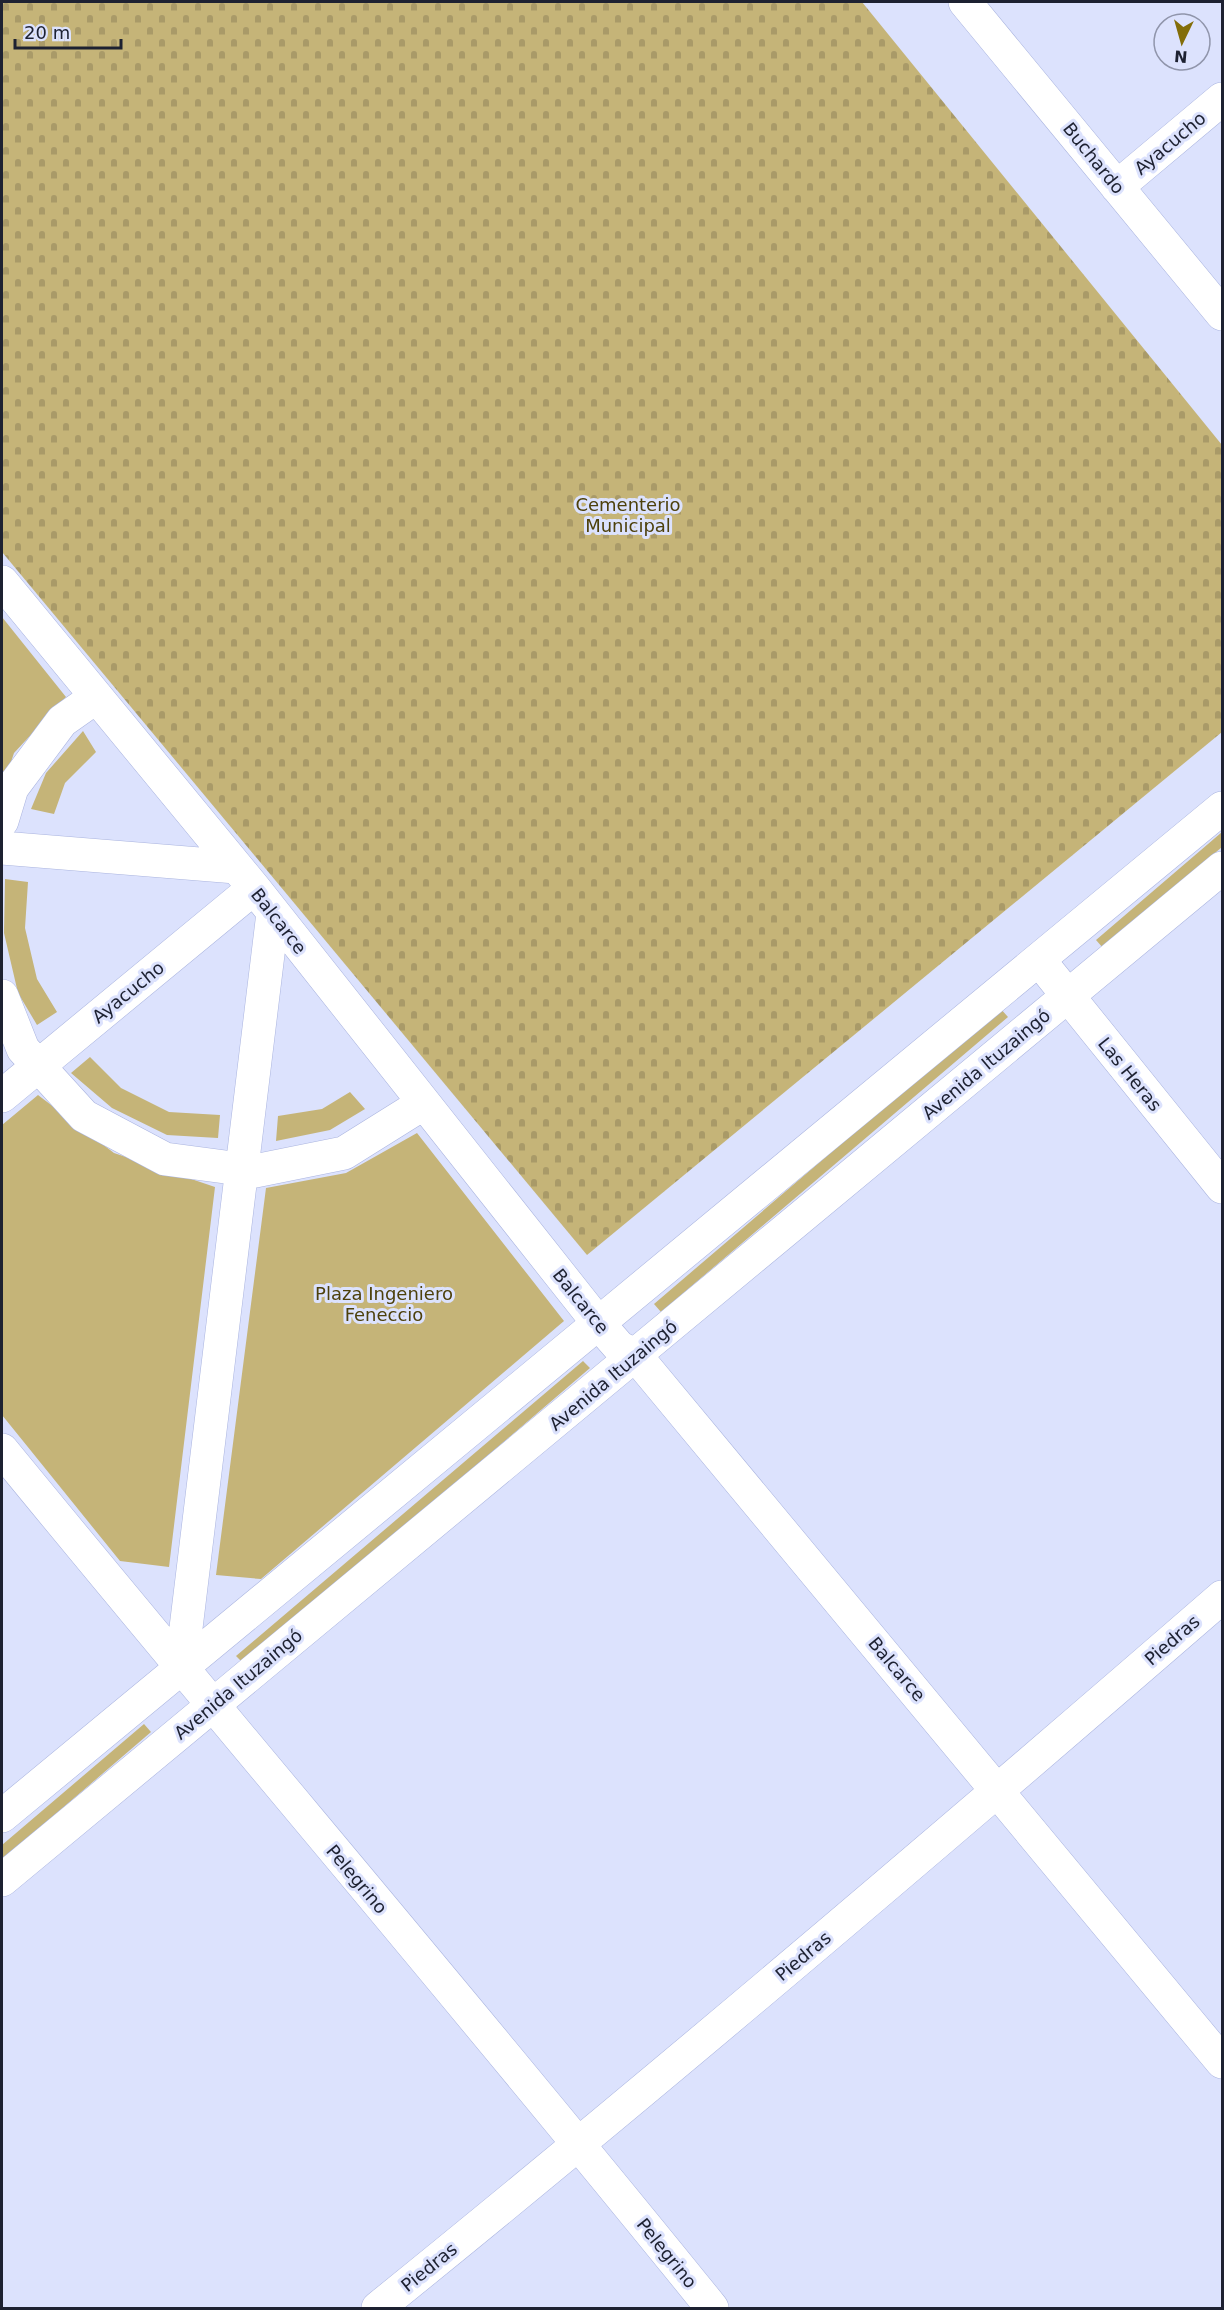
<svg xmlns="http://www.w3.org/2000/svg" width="1224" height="2310" font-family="'DejaVu Sans',sans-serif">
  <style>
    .green { fill: #c5b478 }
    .cemetery { fill: url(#cemetery-stones) }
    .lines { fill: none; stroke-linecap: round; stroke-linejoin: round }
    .minor-casing { stroke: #aab4df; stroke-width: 34 }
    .major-casing { stroke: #aab4df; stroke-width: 34 }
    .minor { stroke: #fff; stroke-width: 33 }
    .major { stroke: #fff; stroke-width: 33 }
    .labels { text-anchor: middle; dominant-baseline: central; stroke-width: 6; stroke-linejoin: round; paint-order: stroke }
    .street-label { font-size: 18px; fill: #1d2131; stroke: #dce2fd }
    .park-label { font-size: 18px; fill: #4d400b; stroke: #dce2fd }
  </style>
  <defs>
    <pattern id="cemetery-stones" width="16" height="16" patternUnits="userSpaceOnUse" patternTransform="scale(1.5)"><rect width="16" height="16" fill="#c5b478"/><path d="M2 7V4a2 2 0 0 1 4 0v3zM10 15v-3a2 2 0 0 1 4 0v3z" fill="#a99a68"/></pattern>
  </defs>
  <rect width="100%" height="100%" fill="#dce2fd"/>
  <!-- green -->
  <path class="green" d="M2,617L66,697L14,753L2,789Z
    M83,731L96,752L65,783L54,814L31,809L46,773Z
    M1222,832V847L1103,948L1096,940Z
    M5,879L28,882L25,928L37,979L57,1012L37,1025L18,993L4,933Z
    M1000,1008L1008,1017L661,1312L654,1304Z
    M90,1057L121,1088L169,1112L220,1115L218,1138L167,1135L112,1108L71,1073Z
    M350,1092L365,1109L330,1130L276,1141L278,1116L322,1109Z
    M38,1095L114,1153L215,1187L169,1567L120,1561L2,1415V1125Z
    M417,1133L564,1321L261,1579L216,1575L266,1188L346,1173Z
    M583,1361L590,1368L244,1664L236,1656Z
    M144,1724L151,1732L2,1860V1845Z"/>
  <!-- cemetery -->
  <path class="cemetery" d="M2,2H862L1222,445V732L587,1255L2,552Z"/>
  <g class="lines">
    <defs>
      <path id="minor" d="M965,2L1222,314
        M1117,187L1222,99
        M2,582L254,888L599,1324L619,1347L636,1356L1222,2062
        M2,821L12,788L62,721L96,697
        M2,848L236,867
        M1039,960L1222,1187
        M2,996L23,1049L84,1116L165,1159L255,1171L344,1153L424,1103
        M2,1096L254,888
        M2,1450C237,1737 479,2019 712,2308
        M181,1669L273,913
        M378,2308C664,2077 944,1838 1222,1597"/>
      <path id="major" d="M2,1816L1222,808
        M2,1880L1222,868"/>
    </defs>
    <!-- minor casing -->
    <use href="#minor" class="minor-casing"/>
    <!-- major casing -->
    <use href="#major" class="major-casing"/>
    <!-- minor -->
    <use href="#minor" class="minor"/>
    <!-- major -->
    <use href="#major" class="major"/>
  </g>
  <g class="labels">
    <!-- street labels -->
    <g class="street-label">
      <text transform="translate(1170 143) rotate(-40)">Ayacucho</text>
      <text transform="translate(1094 158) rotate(51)">Buchardo</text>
      <text transform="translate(279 921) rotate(52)">Balcarce</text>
      <text transform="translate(128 992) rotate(-39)">Ayacucho</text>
      <text transform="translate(986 1064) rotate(-40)">Avenida Ituzaingó</text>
      <text transform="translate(1130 1074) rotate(51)">Las Heras</text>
      <text transform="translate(581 1301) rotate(51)">Balcarce</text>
      <text transform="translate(613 1375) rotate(-40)">Avenida Ituzaingó</text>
      <text transform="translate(1172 1640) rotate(-41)">Piedras</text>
      <text transform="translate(897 1669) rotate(50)">Balcarce</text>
      <text transform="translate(238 1684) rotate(-40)">Avenida Ituzaingó</text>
      <text transform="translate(357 1879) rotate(50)">Pelegrino</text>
      <text transform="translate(803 1956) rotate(-40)">Piedras</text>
      <text transform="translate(667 2253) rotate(51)">Pelegrino</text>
      <text transform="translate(429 2267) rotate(-39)">Piedras</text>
    </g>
    <!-- park labels -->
    <g class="park-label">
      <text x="628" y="504">Cementerio<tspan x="628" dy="21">Municipal</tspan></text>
      <text x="384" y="1293">Plaza Ingeniero<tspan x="384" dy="21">Feneccio</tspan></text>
    </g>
  </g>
  <!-- border -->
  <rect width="1224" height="2310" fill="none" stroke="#1d2131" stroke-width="6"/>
  <!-- north arrow -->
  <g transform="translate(1182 42) rotate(185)"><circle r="28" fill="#dce2fd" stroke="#9095ab" stroke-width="1.5"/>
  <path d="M0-4.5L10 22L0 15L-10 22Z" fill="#836d09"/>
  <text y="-9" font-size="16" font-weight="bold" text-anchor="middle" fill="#1d2131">N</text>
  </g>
  <!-- scale -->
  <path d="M15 39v9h106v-9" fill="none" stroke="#1d2131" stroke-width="3"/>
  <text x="24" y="39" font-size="18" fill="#1d2131" stroke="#dce2fd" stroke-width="4.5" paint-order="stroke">20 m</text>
</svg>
